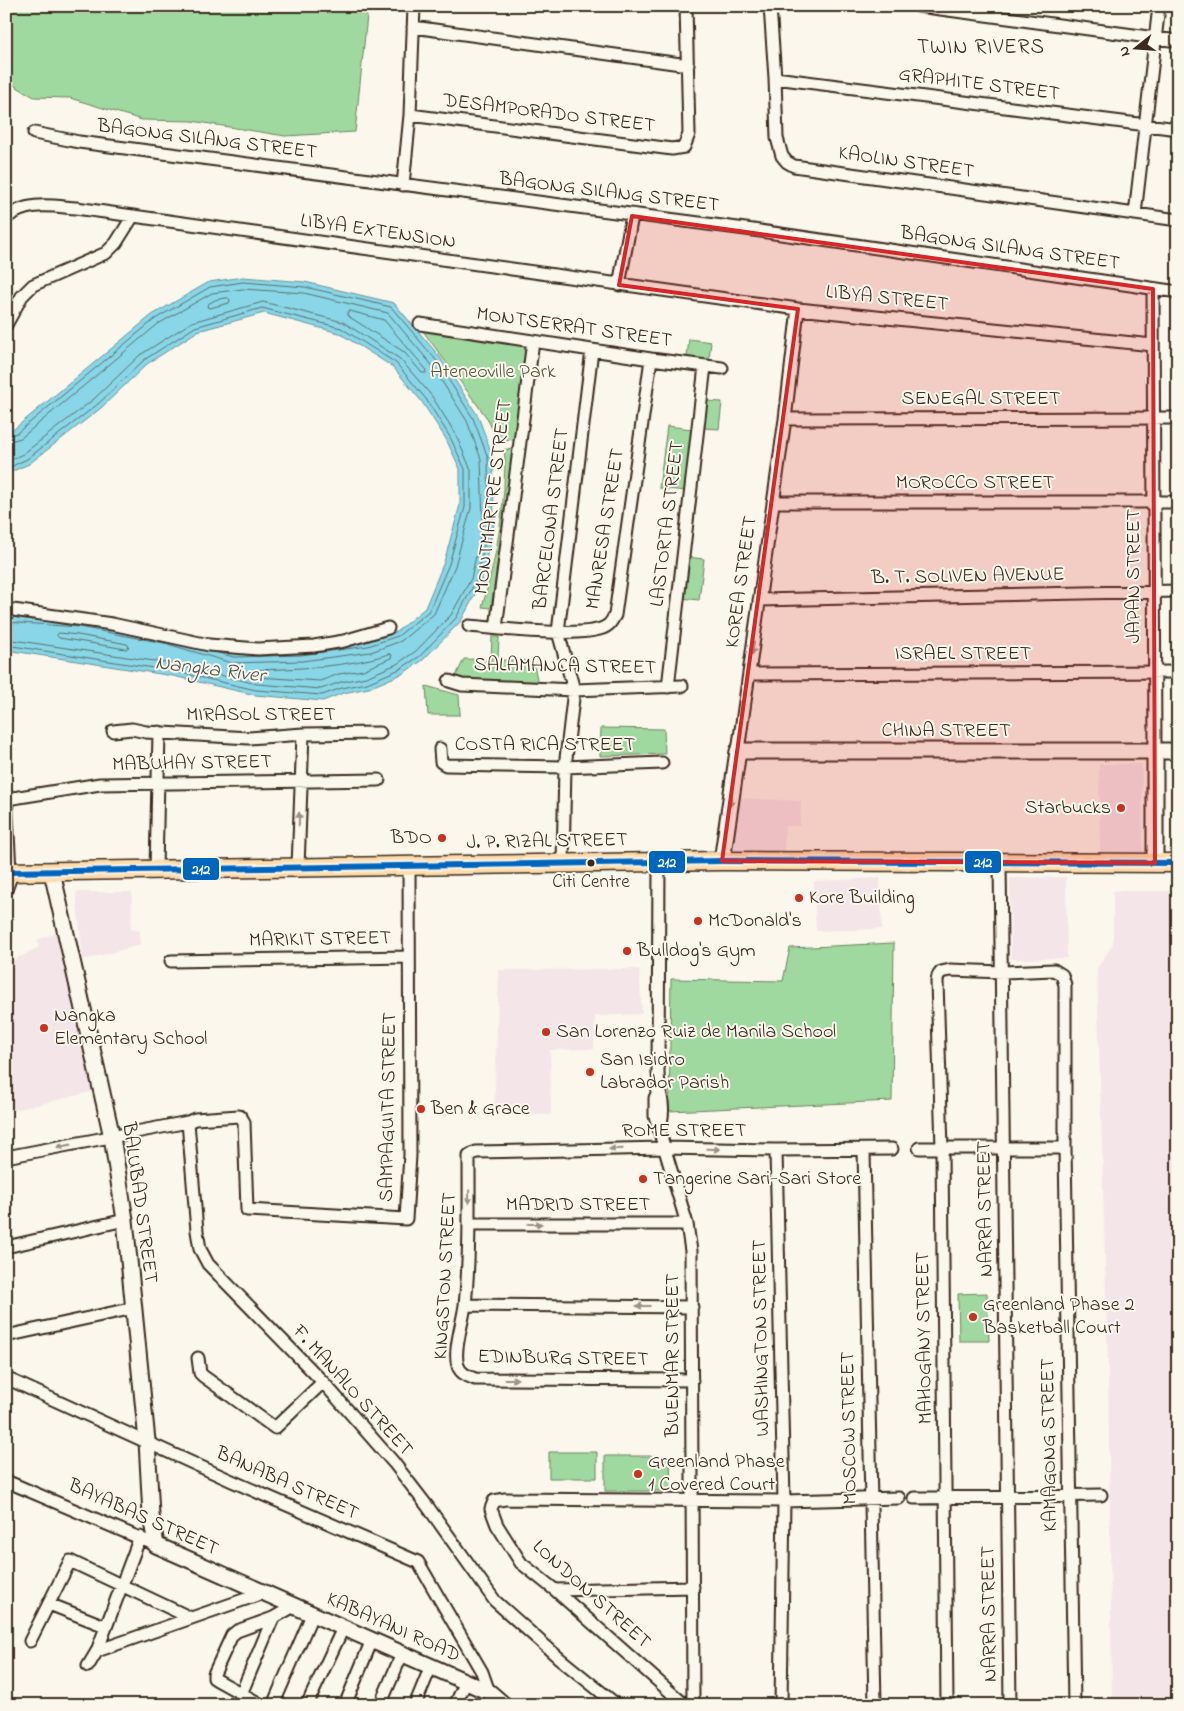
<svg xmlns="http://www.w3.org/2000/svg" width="1184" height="1711" font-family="'Indie Flower',sans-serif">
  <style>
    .built { fill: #f4e5e9 }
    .green { fill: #9fd99f; stroke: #6d825e }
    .water { fill: #88d6e7; stroke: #699197 }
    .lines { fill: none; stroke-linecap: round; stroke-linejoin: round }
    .shore { stroke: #5a6f6e; stroke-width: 1 }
    .street-casing { stroke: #3b2a1e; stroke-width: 15 }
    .secondary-casing { stroke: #3b2a1e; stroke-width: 19 }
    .primary-casing { stroke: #3b2a1e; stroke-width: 21 }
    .street { stroke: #fbf7ec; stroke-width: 11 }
    .secondary { stroke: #fbf7ec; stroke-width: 15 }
    .primary { stroke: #fddcac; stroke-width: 18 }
    .bus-1-casing { stroke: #fbf7ec; stroke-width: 10 }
    .bus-1 { stroke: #0065bd; stroke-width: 6 }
    .oneway { fill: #9b9085 }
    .marked { fill: #d62828; fill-opacity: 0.2; stroke: #d62828; stroke-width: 4; stroke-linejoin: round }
    .poi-dot { fill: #c8321e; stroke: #fbf7ec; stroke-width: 2 }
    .bus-dot { fill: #3b2a1e; stroke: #fbf7ec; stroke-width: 2 }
    .labels { text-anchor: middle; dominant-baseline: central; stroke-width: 4; stroke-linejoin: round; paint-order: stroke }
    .bus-label { font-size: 19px; fill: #3b2a1e; stroke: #fbf7ec }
    .street-label { font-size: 20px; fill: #3b2a1e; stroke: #fbf7ec }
    .park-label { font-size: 20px; fill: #54563e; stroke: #fbf7ec }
    .poi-label { font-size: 20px; fill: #3b2a1e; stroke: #fbf7ec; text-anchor: start }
    .neighbourhood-label { font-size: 21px; letter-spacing: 1px; fill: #3b2a1e; stroke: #fbf7ec }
    .water-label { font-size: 21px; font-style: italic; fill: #4e5550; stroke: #fbf7ec }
    .line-badge { stroke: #fbf7ec; stroke-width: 2 }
    .badge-label { font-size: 14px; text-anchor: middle; font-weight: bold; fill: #fff }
  </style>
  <rect width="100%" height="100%" fill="#fbf7ec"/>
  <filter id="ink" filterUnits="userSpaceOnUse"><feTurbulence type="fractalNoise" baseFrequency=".02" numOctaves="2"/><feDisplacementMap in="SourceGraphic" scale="10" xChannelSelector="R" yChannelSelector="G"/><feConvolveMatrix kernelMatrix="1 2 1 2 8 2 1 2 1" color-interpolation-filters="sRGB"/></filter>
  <g filter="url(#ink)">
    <!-- built -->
    <path class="built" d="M1099,764H1142L1143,852H1100Z
      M740,798L801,801L800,826H785L784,858L734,857Z
      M1066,877L1067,958L1011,959L1010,878Z
      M880,878L882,929L816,931L814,881Z
      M1113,891H1178V1705H1112L1108,1368L1097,968L1113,944Z
      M76,892H132L131,929L140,931V945L83,960Z
      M61,931L95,1091L6,1112V964L39,947L37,940Z
      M639,969L642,1014L595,1016L594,1049L550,1050L551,1115L494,1113L499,970Z"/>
    <!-- green -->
    <path class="green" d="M6,6H368L355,132L285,136L192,121L142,120L70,98L34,97L10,83L11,59L6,46Z
      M420,327L528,347L517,440L497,439L487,418Z
      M689,339L711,342L709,360L687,357Z
      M707,401L722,402L719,429L704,428Z
      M667,426L692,429L685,491L659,488Z
      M504,449L514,450L491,608L482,607C494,568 501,529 504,488C504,475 506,462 504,449Z
      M687,557L704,559L699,600L682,598Z
      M492,637H499L498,660L533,661L538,683L463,681L455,678L464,659L491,660Z
      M426,686L459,695L460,715H428Z
      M601,728L664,729L665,754L600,756Z
      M894,943L892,1101L669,1111L671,979L783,981L790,948Z
      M987,1293L989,1341H959L958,1294Z
      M549,1452H597V1478H549Z
      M605,1456H670L671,1491H605Z"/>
    <!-- water -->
    <path class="water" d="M243,277L305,282L394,303L440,357L478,416L493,457L494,524L481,583L461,621L423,660L402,674L369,688L343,693L323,701L255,695L173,676L6,650V611L80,616L234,652L367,642L396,632L425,608L444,562L460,505V469L446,439L422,402L393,367L339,333L264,313L198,331L147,364L101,408L29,464L6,474V431L14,429L152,315L209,282Z"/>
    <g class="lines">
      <!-- shore -->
      <path class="shore" d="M228,298L230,300L229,303L210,308L207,307L208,304L215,300Z
        M350,311L384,320L425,368L426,373H422L404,352L348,316L347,313Z
        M6,436L17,433L155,319L210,287L243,282L305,287L391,307L436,360L473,418L488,458L489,524L476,581L456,618L420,656L400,669L367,683L342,688L322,695L256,690L173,671L6,645
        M6,442L21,438L158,324L212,293L243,289L304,293L388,313L431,364L467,421L481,459L483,523L471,579L451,615L416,651L397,664L366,677L341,682L321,689L257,684L174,664L6,639
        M6,462L23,454L94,399L140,355L192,322L263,302L343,322L400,359L431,395L455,433L471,470V508L455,566L434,614L401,641L371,652L302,661L232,663L164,643L79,627L6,622
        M6,469L27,459L98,404L144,360L195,327L262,308L341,328L396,363L426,399L450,437L465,469V507L449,564L429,611L398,636L368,646L301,655L234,657L218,653
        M59,633L78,635L127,644L129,647L126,649L59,638L57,636Z
        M389,654L392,655L391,658L363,670L339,674L320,681L258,677L250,673L252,670C296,669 348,667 389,654Z"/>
      <defs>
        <path id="street" d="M770,6L775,78L777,138L782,156L787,162L794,166L1178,220
          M918,6L1178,41
          M413,27L688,65
          M775,78L1178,129
          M410,115L672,149L684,147L689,134L686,6
          M34,133L79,142L753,230L1178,292
          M403,185L410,115L414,6
          M1135,214L1159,6
          M6,218C27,201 51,206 76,208L798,309L1153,345
          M619,285L632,216
          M1153,289L1155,751
          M420,324L651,359L722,368
          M6,325L22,296L33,285L106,253L116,243L133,216
          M785,419L1178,418
          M773,502H1178
          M759,600L1178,591
          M6,609L112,624L209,645L258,649L314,646L344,641L388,628
          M469,626C494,628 592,640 608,625C611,623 613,618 615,615L651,359
          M496,628L533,341
          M749,674L1178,672
          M449,681L462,685L574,690L682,686
          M668,687L705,366
          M113,731L132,729L146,732L249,738L303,734L380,733
          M440,749L441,762L446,765L565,767L662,763
          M738,751L785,419L798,309
          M6,794L10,872V879L6,890
          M7,799L100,784L379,780
          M659,862L658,1073C659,1097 667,1106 659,1130
          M1000,862L1010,1705
          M563,863L565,767L574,690L558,632L592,350
          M298,867L303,734
          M156,870L159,732
          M171,961L409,957
          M659,1089L655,1098V1116L687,1224L691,1251L693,1705
          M188,1122L197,1231L200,1249L208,1264L323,1382L394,1463L428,1507L495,1601L559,1658L617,1705
          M919,1148H1065
          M776,1150L784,1501L781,1705
          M864,1150L875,1705
          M6,1157L188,1122L195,1119L239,1116L241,1117L244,1122L247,1210L406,1219L410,1155L409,866
          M469,1224H687
          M6,1247L125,1220
          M465,1305L692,1307
          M6,1336L134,1308
          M198,1358L200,1373L203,1376L275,1428L323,1382
          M6,1378L232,1481L418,1562L482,1672L489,1692
          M692,1380L475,1379C468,1376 461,1374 458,1366C453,1350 463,1322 465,1305C470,1256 469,1206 469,1156L476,1152L664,1148L776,1150L892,1149
          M6,1481L156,1545
          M914,1498L1101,1495
          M555,1590L693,1587
          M49,1604L105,1626
          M30,1641L70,1561L191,1618
          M97,1651L263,1593
          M88,1666L97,1651L140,1537
          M241,1694L273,1618
          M262,1705L217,1680L214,1678V1674L232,1635L237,1631L273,1618L294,1606
          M273,1705L312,1615
          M307,1705L343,1628
          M345,1705L372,1640
          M380,1705L402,1654
          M415,1705L431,1666
          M455,1705L466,1682
          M685,1705L555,1590L521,1563L497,1525L491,1509L494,1501L505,1499L784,1501L899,1498
          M947,1705L942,1149L937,981L938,976L941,972L950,970L1002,972L1054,970L1062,975L1065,985V1148L1074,1705"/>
        <path id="secondary" d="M1155,751V863
          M722,861L738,751H1178
          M52,872L112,1137L125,1220L147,1441L151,1515L156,1545L489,1692L504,1705"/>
        <path id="primary" d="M6,872L722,861L1178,863"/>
      </defs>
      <!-- street casing -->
      <use href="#street" class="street-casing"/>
      <!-- secondary casing -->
      <use href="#secondary" class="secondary-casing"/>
      <!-- primary casing -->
      <use href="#primary" class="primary-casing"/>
      <!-- street -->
      <use href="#street" class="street"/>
      <!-- secondary -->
      <use href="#secondary" class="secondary"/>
      <!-- primary -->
      <use href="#primary" class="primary"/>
      <defs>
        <path id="bus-1" d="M6,872L722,861L1178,863"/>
      </defs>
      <!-- bus-1 casing -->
      <use href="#bus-1" class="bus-1-casing"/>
      <!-- bus-1 -->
      <use href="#bus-1" class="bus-1"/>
    </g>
    <!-- one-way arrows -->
    <defs><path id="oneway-solid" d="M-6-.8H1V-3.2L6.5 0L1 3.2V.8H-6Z" transform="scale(1.25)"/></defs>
    <g class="oneway">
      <use href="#oneway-solid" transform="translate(753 648) rotate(98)"/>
      <use href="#oneway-solid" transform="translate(731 800) rotate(98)"/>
      <use href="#oneway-solid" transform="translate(299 819) rotate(-89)"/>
      <use href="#oneway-solid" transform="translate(64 1146) rotate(169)"/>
      <use href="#oneway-solid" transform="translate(616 1149) rotate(179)"/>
      <use href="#oneway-solid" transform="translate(713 1149) rotate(1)"/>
      <use href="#oneway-solid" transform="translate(469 1197) rotate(91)"/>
      <use href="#oneway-solid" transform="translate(535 1224)"/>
      <use href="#oneway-solid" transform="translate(643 1306) rotate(-180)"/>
      <use href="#oneway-solid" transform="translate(511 1379)"/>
    </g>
  </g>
  <!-- marked area -->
  <path class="marked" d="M632,216L1153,289L1155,863L722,861L798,309L619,285Z"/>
  <!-- markers -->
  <g class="poi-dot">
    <circle cx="1121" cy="808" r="5"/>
    <circle cx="442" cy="838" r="5"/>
    <circle cx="799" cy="898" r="5"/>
    <circle cx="698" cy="921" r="5"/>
    <circle cx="627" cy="951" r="5"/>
    <circle cx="44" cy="1028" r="5"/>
    <circle cx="546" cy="1032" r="5"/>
    <circle cx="590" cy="1072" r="5"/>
    <circle cx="421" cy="1109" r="5"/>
    <circle cx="643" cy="1179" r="5"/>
    <circle cx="973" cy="1317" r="5"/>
    <circle cx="638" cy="1474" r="5"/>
  </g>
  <circle class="bus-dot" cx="591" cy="863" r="4.5"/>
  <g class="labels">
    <!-- bus labels -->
    <g class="bus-label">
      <text x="591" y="882">Citi Centre</text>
    </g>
    <!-- street labels -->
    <g class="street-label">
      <text transform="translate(979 85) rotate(7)">GRAPHITE STREET</text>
      <text transform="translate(549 114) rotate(7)">DESAMPORADO STREET</text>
      <text transform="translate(207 140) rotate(7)">BAGONG SILANG STREET</text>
      <text transform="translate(906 163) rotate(8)">KAOLIN STREET</text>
      <text transform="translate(609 193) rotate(7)">BAGONG SILANG STREET</text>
      <text transform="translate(378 232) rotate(8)">LIBYA EXTENSION</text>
      <text transform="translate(1010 249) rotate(8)">BAGONG SILANG STREET</text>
      <text transform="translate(887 299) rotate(6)">LIBYA STREET</text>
      <text transform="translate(574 328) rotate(8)">MONTSERRAT STREET</text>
      <text x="981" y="399">SENEGAL STREET</text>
      <text x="975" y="483">MOROCCO STREET</text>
      <text transform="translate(494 497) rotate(-83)">MONTMARTRE STREET</text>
      <text transform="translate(552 519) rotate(-83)">BARCELONA STREET</text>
      <text transform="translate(668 524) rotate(-83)">LASTORTA STREET</text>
      <text transform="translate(606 529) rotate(-81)">MANRESA STREET</text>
      <text transform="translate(1134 576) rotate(-90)">JAPAN STREET</text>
      <text transform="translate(968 577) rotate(-1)">B. T. SOLIVEN AVENUE</text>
      <text transform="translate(742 582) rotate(-82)">KOREA STREET</text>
      <text x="963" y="654">ISRAEL STREET</text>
      <text transform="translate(565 667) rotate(1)">SALAMANCA STREET</text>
      <text x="261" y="715">MIRASOL STREET</text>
      <text x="946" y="731">CHINA STREET</text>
      <text x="545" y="745">COSTA RICA STREET</text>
      <text transform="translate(192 764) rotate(-1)">MABUHAY STREET</text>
      <text transform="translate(547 842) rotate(-1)">J. P. RIZAL STREET</text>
      <text transform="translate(320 940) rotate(-1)">MARIKIT STREET</text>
      <text transform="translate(389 1107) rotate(-89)">SAMPAGUITA STREET</text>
      <text x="684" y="1131">ROME STREET</text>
      <text transform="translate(139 1203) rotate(82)">BALUBAD STREET</text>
      <text x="578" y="1205">MADRID STREET</text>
      <text transform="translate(986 1209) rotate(-91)">NARRA STREET</text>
      <text transform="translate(446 1276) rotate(-87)">KINGSTON STREET</text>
      <text transform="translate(762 1338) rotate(-91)">WASHINGTON STREET</text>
      <text transform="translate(925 1338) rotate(-91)">MAHOGANY STREET</text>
      <text transform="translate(673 1355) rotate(-90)">BUENMAR STREET</text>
      <text transform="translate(563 1359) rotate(1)">EDINBURG STREET</text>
      <text transform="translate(352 1391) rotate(48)">F. MANALO STREET</text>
      <text transform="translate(850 1428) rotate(-91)">MOSCOW STREET</text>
      <text transform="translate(1050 1445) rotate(-91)">KAMAGONG STREET</text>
      <text transform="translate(287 1484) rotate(24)">BANABA STREET</text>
      <text transform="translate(143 1518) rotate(24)">BAYABAS STREET</text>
      <text transform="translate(591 1595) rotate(42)">LONDON STREET</text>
      <text transform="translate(990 1614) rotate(-91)">NARRA STREET</text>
      <text transform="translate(393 1628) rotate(24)">KABAYANI ROAD</text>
    </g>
    <!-- park labels -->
    <g class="park-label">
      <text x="493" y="372">Ateneoville Park</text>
    </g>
    <!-- poi labels -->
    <g class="poi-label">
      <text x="1111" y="808" text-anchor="end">Starbucks</text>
      <text x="432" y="838" text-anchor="end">BDO</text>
      <text x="809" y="898">Kore Building</text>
      <text x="708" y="921">McDonald's</text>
      <text x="637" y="951">Bulldog's Gym</text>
      <text x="54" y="1016">Nangka<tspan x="54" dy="23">Elementary School</tspan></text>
      <text x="556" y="1032">San Lorenzo Ruiz de Manila School</text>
      <text x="600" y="1060">San Isidro<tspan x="600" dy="23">Labrador Parish</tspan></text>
      <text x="431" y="1109">Ben &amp; Grace</text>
      <text x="653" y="1179">Tangerine Sari-Sari Store</text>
      <text x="983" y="1305">Greenland Phase 2<tspan x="983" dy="23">Basketball Court</tspan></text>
      <text x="648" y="1462">Greenland Phase<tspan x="648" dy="23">1 Covered Court</tspan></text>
    </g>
    <!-- neighbourhood labels -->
    <g class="neighbourhood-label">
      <text x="981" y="48">TWIN RIVERS</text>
    </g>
    <!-- water labels -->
    <g class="water-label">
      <text transform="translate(210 670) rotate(7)">Nangka River</text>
    </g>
  </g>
  <g class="line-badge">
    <rect x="648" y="850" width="38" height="24" rx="5" fill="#0065bd"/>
    <rect x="964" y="850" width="38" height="24" rx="5" fill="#0065bd"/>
    <rect x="182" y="857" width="38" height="24" rx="5" fill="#0065bd"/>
  </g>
  <g class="badge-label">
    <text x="667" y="867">212</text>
    <text x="983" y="867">212</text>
    <text x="201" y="874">212</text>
  </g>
  <!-- margin -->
  <rect width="1184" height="1711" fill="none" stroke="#fbf7ec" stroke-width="25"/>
  <rect x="12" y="12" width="1159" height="1686" fill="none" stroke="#3b2a1e" stroke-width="2" filter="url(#ink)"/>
  <!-- north arrow -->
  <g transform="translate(1136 48) rotate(253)" stroke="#fbf7ec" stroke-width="4" paint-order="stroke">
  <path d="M0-4L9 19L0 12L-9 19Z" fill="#3b2a1e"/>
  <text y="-8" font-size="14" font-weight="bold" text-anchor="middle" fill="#3b2a1e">N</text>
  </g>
</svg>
